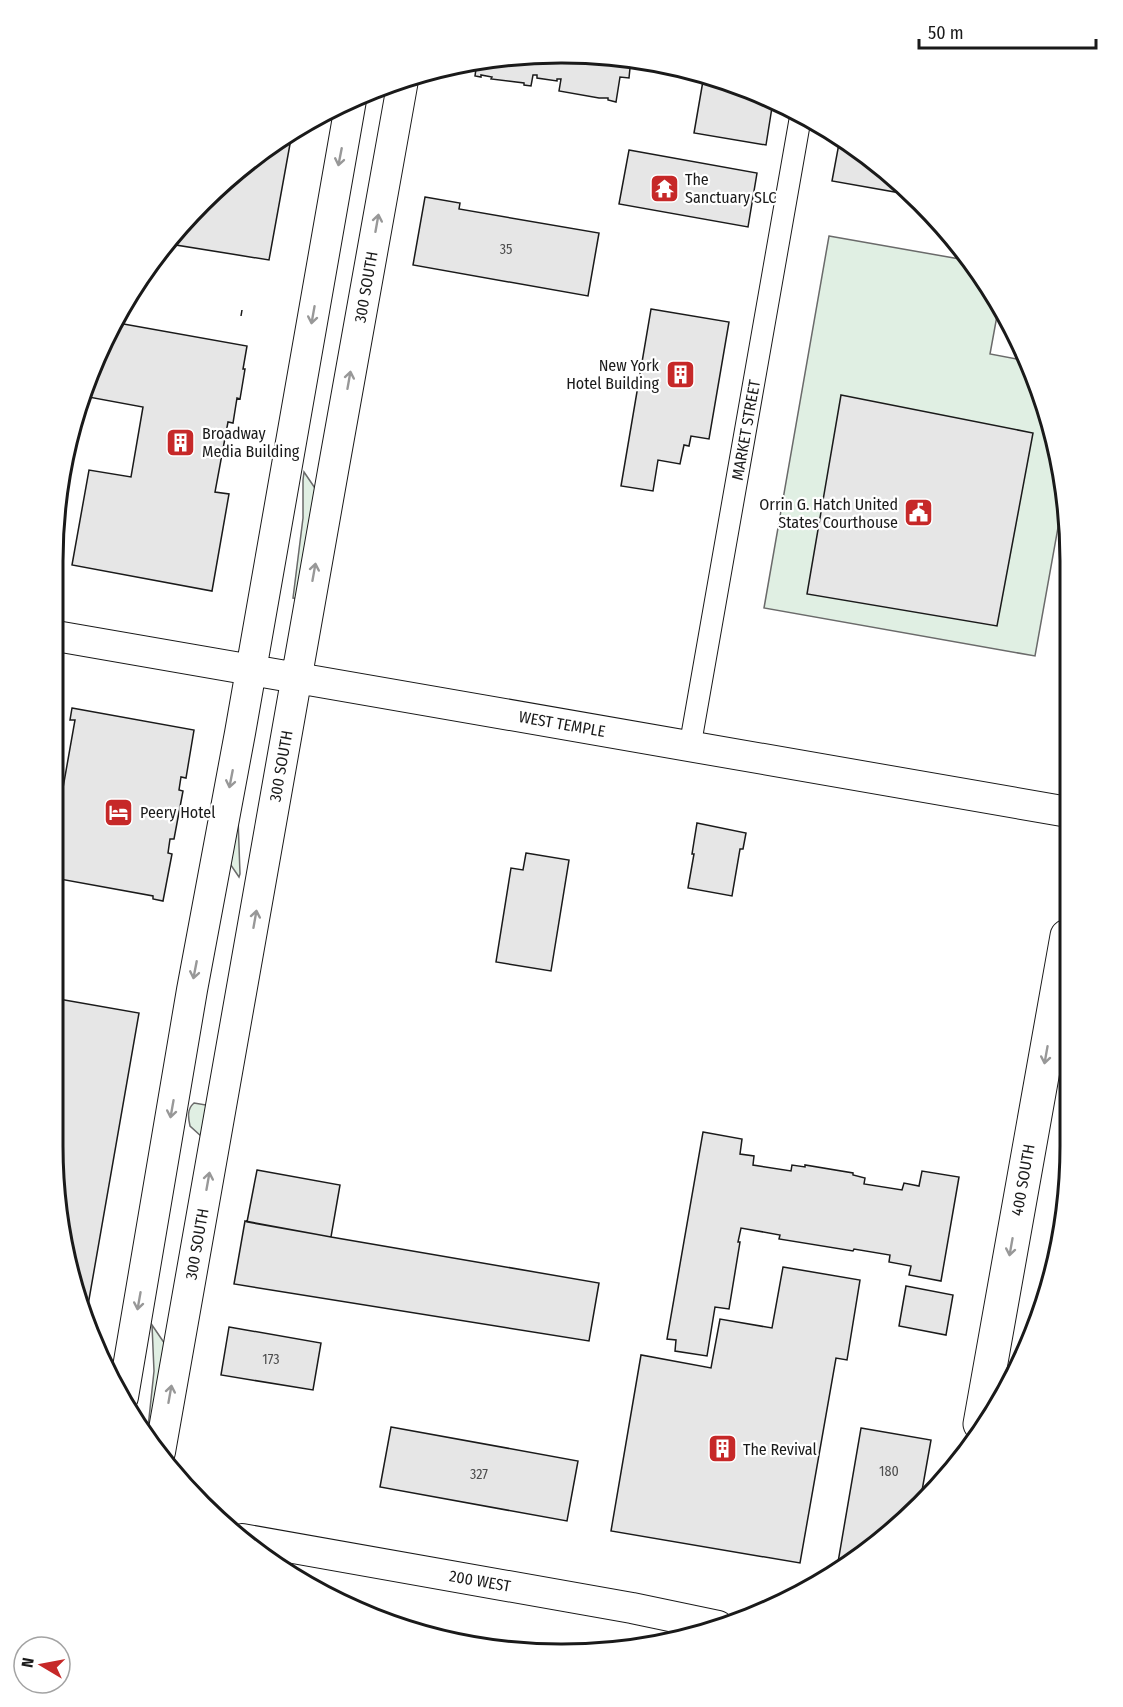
<svg xmlns="http://www.w3.org/2000/svg" width="1123" height="1707" font-family="'Fira Sans Condensed',sans-serif">
  <style>
    .green { fill: #e0efe3; stroke: #6a6a6a; stroke-width: 1.5 }
    .building { fill: #e6e6e6; stroke: #1a1a1a; stroke-width: 1.5 }
    .lines { fill: none; stroke-linecap: round; stroke-linejoin: round }
    .street-casing { stroke: #1a1a1a; stroke-width: 23 }
    .secondary-casing { stroke: #1a1a1a; stroke-width: 32 }
    .primary-casing { stroke: #1a1a1a; stroke-width: 35 }
    .street { stroke: #fff; stroke-width: 21 }
    .secondary { stroke: #fff; stroke-width: 30 }
    .primary { stroke: #fff; stroke-width: 33 }
    .fence { stroke: #1a1a1a; stroke-width: 1.5; stroke-dasharray: 8 3; stroke-linecap: butt }
    .oneway { stroke: #989898 }
    .labels { text-anchor: middle; dominant-baseline: central; stroke-width: 4.5; stroke-linejoin: round; paint-order: stroke }
    .number-label { font-size: 14px; fill: #4d4d4d }
    .poi-label { font-size: 16px; fill: #1a1a1a; stroke: #fff; text-anchor: start }
    .street-label { font-size: 16px; fill: #1a1a1a; stroke: #fff }
    .rim { fill: none; stroke: #1a1a1a; stroke-width: 3 }
  </style>
  <rect width="100%" height="100%" fill="#fff"/>
  <!-- green -->
  <path class="green" d="M829,236L971,261L999,305L990,354L1027,361L1053,429L1064,494L1035,656L764,608Z
    M304,472L319,494L301,599L293,598L303,518V480Z
    M238,818L240,874L239,877L224,855Z
    M194,1103L212,1106L202,1137L190,1126C188,1117 187,1109 194,1103Z
    M152,1325L167,1347L150,1441L147,1437L154,1371Z"/>
  <!-- building -->
  <path class="building" d="M528,54L631,58L629,78L620,77L616,102L608,100V98H599L559,91L561,79H557V81L537,78V75H533L531,86L524,85V83L491,79L492,77L481,75V77L475,76L477,62Z
    M704,75L725,79L773,101L766,145L694,133Z
    M292,133L269,260L176,245L174,233L179,226L251,158Z
    M840,138L897,179L912,195L832,181Z
    M629,150L757,173L748,227L619,204Z
    M425,197L460,203L459,209L599,233L588,296L413,265Z
    M651,309L729,322L709,439L691,436L689,446L684,445L680,464L658,460L653,491L621,486Z
    M118,323L247,346L243,369H245L240,399L237,398L233,423L228,422L215,492L229,494L212,591L72,565L89,470L131,477L143,407L83,396L91,366Z
    M841,395L1033,433L997,626L807,594Z
    M72,708L194,730L186,778L181,777L179,790L183,791L174,839H170L168,853L172,854L163,901L153,899V896L54,878L55,833L75,720H70Z
    M697,823L746,833L743,849H740L732,896L688,888L694,854H692Z
    M526,853L569,860L551,971L496,962L511,868L523,870Z
    M53,998L139,1013L87,1311L79,1309L52,1146Z
    M703,1132L742,1139L740,1154L754,1156L753,1165L791,1171L792,1165L805,1167V1165L853,1173V1175L865,1178L864,1184L902,1190L904,1183L919,1186L922,1171L959,1177L941,1281L909,1275L911,1266L889,1262L890,1255L854,1249L853,1251L779,1239L780,1235L741,1228L738,1242H740L729,1309L715,1307L707,1356L675,1351L676,1340L667,1339Z
    M257,1170L340,1185L331,1237L247,1222Z
    M245,1221L331,1237L599,1283L589,1341L234,1284Z
    M783,1267L860,1280L847,1360L836,1358L800,1563L611,1531L641,1355L711,1368L720,1319L772,1328Z
    M906,1286L953,1295L946,1335L899,1326Z
    M229,1327L321,1343L313,1390L221,1375Z
    M391,1427L578,1461L567,1521L380,1487Z
    M861,1428L931,1440L920,1502L844,1569L837,1568Z"/>
  <g class="lines">
    <defs>
      <path id="street" d="M690,746L801,114"/>
      <path id="secondary" d="M56,636L1068,812
        M123,1397L192,990L240,733L351,100
        M160,1452C242,995 320,537 403,80
        M242,1539L632,1608L718,1626"/>
      <path id="primary" d="M980,1424L1067,936"/>
    </defs>
    <!-- street casing -->
    <use href="#street" class="street-casing"/>
    <!-- secondary casing -->
    <use href="#secondary" class="secondary-casing"/>
    <!-- primary casing -->
    <use href="#primary" class="primary-casing"/>
    <!-- street -->
    <use href="#street" class="street"/>
    <!-- secondary -->
    <use href="#secondary" class="secondary"/>
    <!-- primary -->
    <use href="#primary" class="primary"/>
    <!-- fence -->
    <path class="fence" d="M241,316L242,310"/>
  </g>
  <!-- one-way arrows -->
  <defs><path id="oneway-shaft" d="M-6 0H5M1.5-3L5.5 0L1.5 3" fill="none" stroke-width="1.6" stroke-linecap="round" stroke-linejoin="round" transform="scale(1.5)"/></defs>
  <g class="oneway">
    <use href="#oneway-shaft" transform="translate(340 157) rotate(101)"/>
    <use href="#oneway-shaft" transform="translate(377 223) rotate(-80)"/>
    <use href="#oneway-shaft" transform="translate(313 315) rotate(100)"/>
    <use href="#oneway-shaft" transform="translate(349 380) rotate(-80)"/>
    <use href="#oneway-shaft" transform="translate(314 572) rotate(-80)"/>
    <use href="#oneway-shaft" transform="translate(231 779) rotate(101)"/>
    <use href="#oneway-shaft" transform="translate(255 919) rotate(-80)"/>
    <use href="#oneway-shaft" transform="translate(195 970) rotate(101)"/>
    <use href="#oneway-shaft" transform="translate(1046 1055) rotate(100)"/>
    <use href="#oneway-shaft" transform="translate(172 1109) rotate(100)"/>
    <use href="#oneway-shaft" transform="translate(208 1181) rotate(-80)"/>
    <use href="#oneway-shaft" transform="translate(1011 1247) rotate(100)"/>
    <use href="#oneway-shaft" transform="translate(139 1301) rotate(100)"/>
    <use href="#oneway-shaft" transform="translate(170 1394) rotate(-80)"/>
  </g>
  <!-- icons -->
  <defs>
    <symbol id="temple-square" viewBox="-11 -11 22 22"><rect x="-9" y="-9" width="18" height="18" rx="4" fill="#c62828" stroke="#fff"/><path d="M0-6L5-2H3V0L6.5 2.5H4V6H1.5V3h-3V6H-4V2.5H-6.5L-3 0V-2H-5Z" fill="#fff"/></symbol>
    <symbol id="building-square" viewBox="-11 -11 22 22"><rect x="-9" y="-9" width="18" height="18" rx="4" fill="#c62828" stroke="#fff"/><path d="M-4-6H4V6H1V3H-1V6H-4ZM-2.5-4.3h1.7v1.8h-1.7ZM.8-4.3h1.7v1.8H.8ZM-2.5-1h1.7V.8h-1.7ZM.8-1h1.7V.8H.8Z" fill="#fff"/></symbol>
    <symbol id="civic-square" viewBox="-11 -11 22 22"><rect x="-9" y="-9" width="18" height="18" rx="4" fill="#c62828" stroke="#fff"/><path d="M-.6-6.5H3V-4.5H.6V-3L4-1V1h2V6H-6V1h2V-1L-.6-3ZM-1.2 2.5V6h2.4V2.5Z" fill="#fff"/></symbol>
    <symbol id="hotel-square" viewBox="-11 -11 22 22"><rect x="-9" y="-9" width="18" height="18" rx="4" fill="#c62828" stroke="#fff"/><path d="M-6-4.5h1.5V1H6V5H4.5V3h-9V5H-6ZM-4 0a1.8 1.8 0 1 1 3.6 0ZM.5 0V-2.5h3Q6-2.5 6 0Z" fill="#fff"/></symbol>
  </defs>
  <g fill-rule="evenodd">
    <use href="#temple-square" x="648" y="172" width="33" height="33"/>
    <use href="#building-square" x="664" y="358" width="33" height="33"/>
    <use href="#building-square" x="164" y="426" width="33" height="33"/>
    <use href="#civic-square" x="902" y="496" width="33" height="33"/>
    <use href="#hotel-square" x="102" y="796" width="33" height="33"/>
    <use href="#building-square" x="706" y="1432" width="33" height="33"/>
  </g>
  <g class="labels">
    <!-- number labels -->
    <g class="number-label">
      <text x="506" y="249">35</text>
      <text x="271" y="1359">173</text>
      <text x="889" y="1471">180</text>
      <text x="479" y="1474">327</text>
    </g>
    <!-- poi labels -->
    <g class="poi-label">
      <text x="685" y="179">The<tspan x="685" dy="18">Sanctuary SLC</tspan></text>
      <text x="659" y="365" text-anchor="end">New York<tspan x="659" dy="18">Hotel Building</tspan></text>
      <text x="202" y="433">Broadway<tspan x="202" dy="18">Media Building</tspan></text>
      <text x="898" y="504" text-anchor="end">Orrin G. Hatch United<tspan x="898" dy="18">States Courthouse</tspan></text>
      <text x="140" y="812">Peery Hotel</text>
      <text x="743" y="1449">The Revival</text>
    </g>
    <!-- street labels -->
    <g class="street-label">
      <text transform="translate(366 287) rotate(-80)">300 SOUTH</text>
      <text transform="translate(746 430) rotate(-80)">MARKET STREET</text>
      <text transform="translate(562 724) rotate(10)">WEST TEMPLE</text>
      <text transform="translate(281 766) rotate(-80)">300 SOUTH</text>
      <text transform="translate(1023 1180) rotate(-80)">400 SOUTH</text>
      <text transform="translate(197 1244) rotate(-80)">300 SOUTH</text>
      <text transform="translate(480 1581) rotate(10)">200 WEST</text>
    </g>
  </g>
  <!-- crop -->
  <path d="M0 0H1123V1707H0ZM561 63H562A498 498 0 0 1 1060 561V1146A498 498 0 0 1 562 1644H561A498 498 0 0 1 63 1146V561A498 498 0 0 1 561 63Z" fill="#fff" fill-rule="evenodd"/>
  <path class="rim" d="M561 63H562A498 498 0 0 1 1060 561V1146A498 498 0 0 1 562 1644H561A498 498 0 0 1 63 1146V561A498 498 0 0 1 561 63Z"/>
  <!-- north arrow -->
  <g transform="translate(42 1665) rotate(280)"><circle r="28" fill="#ffffff" stroke="#a3a3a3" stroke-width="1.5"/>
  <path d="M0-4.5L10 22L0 15L-10 22Z" fill="#c62828"/>
  <text y="-9" font-size="16" font-weight="bold" text-anchor="middle" fill="#1a1a1a">N</text>
  </g>
  <!-- scale -->
  <path d="M919 39v9h177v-9" fill="none" stroke="#1a1a1a" stroke-width="3"/>
  <text x="928" y="39" font-size="18" fill="#1a1a1a" stroke="#ffffff" stroke-width="4.5" paint-order="stroke">50 m</text>
</svg>
